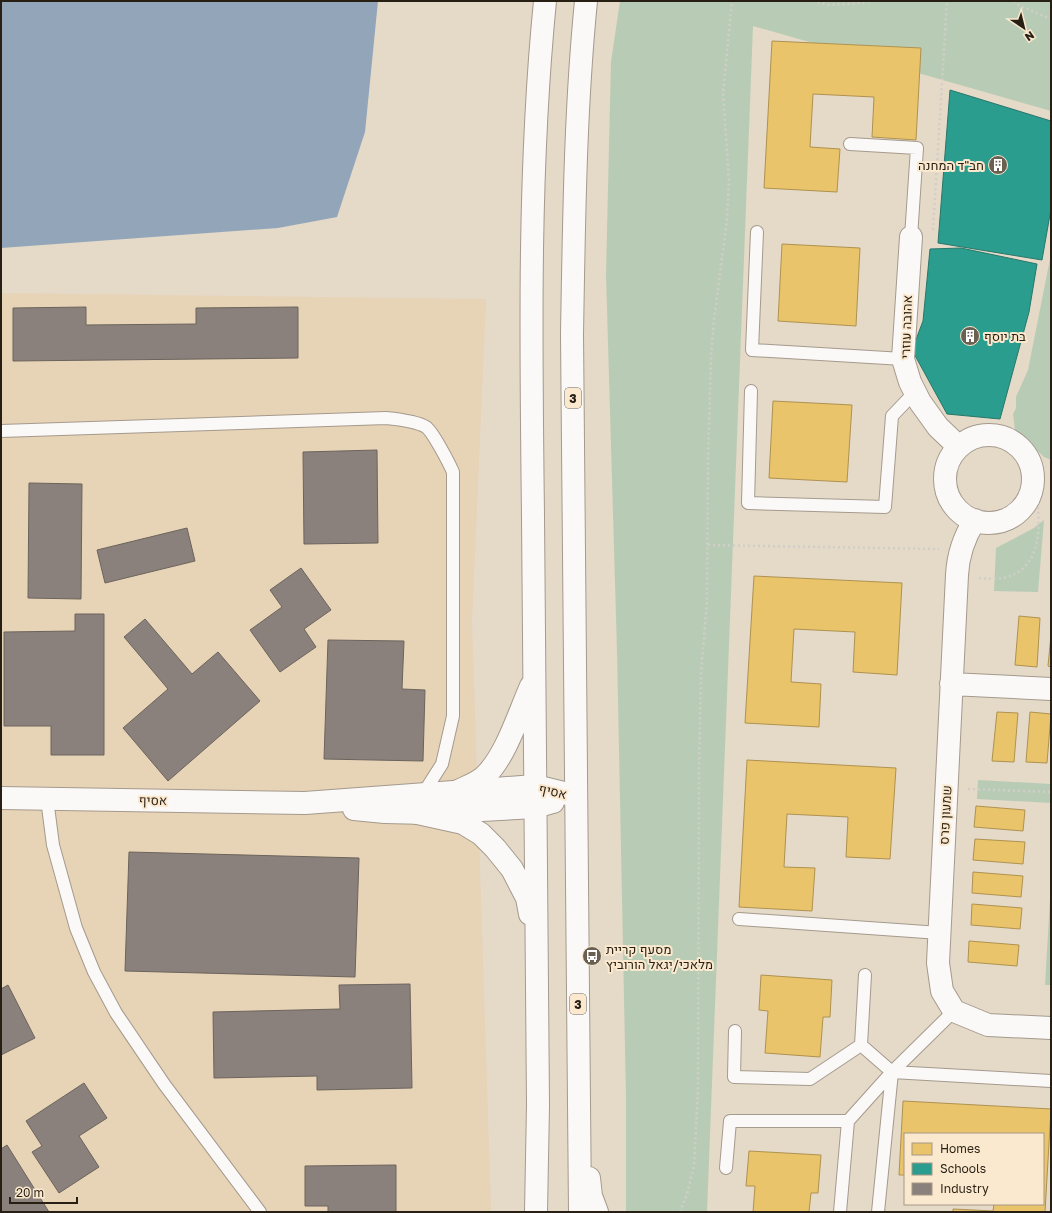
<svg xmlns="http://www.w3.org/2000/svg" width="1052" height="1213" font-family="'Golos Text',Heebo,sans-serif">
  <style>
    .built { fill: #e7d3b6 }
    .green { fill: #b8ccb5 }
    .water { fill: #92a5b9 }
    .homes { fill: #e9c46a; stroke: #af9250 }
    .schools { fill: #2a9d8f; stroke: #29776a }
    .industry { fill: #8a817c; stroke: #6c645c }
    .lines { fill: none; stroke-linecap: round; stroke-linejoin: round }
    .service-casing { stroke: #a49a8d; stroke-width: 14 }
    .minor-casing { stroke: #a49a8d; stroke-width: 24 }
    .trunk-casing { stroke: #a49a8d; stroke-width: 24 }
    .path { stroke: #d1cec9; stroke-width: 2.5; stroke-dasharray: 2 3; stroke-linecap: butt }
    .service { stroke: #fbf9f7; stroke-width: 12 }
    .minor { stroke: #fbf9f7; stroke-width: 22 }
    .trunk { stroke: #fbf9f7; stroke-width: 22 }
    .labels { text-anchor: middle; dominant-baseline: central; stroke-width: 4; stroke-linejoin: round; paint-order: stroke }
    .shield { fill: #fbe9cf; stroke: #675c4b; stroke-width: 1 }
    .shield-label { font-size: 12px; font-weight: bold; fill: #271f13 }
    .poi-label { font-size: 13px; fill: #271f13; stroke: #fbe9cf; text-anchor: start }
    .street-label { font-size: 13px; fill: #271f13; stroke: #fbe9cf }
  </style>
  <rect width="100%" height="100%" fill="#e5d9c8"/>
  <!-- built -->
  <path class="built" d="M1,293L486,299L472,622L491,1212H1Z"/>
  <!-- green -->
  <path class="green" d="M620,1H1051V111L753,26L707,1212H626V1096L617,651L606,274L611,62Z
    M1051,254V460L1044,457L1015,430L1013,414L1016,408V397L1028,370Z
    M1044,520L1038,592L994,591L996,548L1034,528Z
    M978,780L1051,784V803L977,799Z
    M1051,881V985H1045Z"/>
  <!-- water -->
  <path class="water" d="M1,1H378L365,132L337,217L278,228L1,248Z"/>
  <!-- homes -->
  <path class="homes" d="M772,41L921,48L916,140L872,137L874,97L813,94L810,147L840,149L837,192L764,188Z
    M782,244L860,248L856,326L778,321Z
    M773,401L852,405L847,482L769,478Z
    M754,576L902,583L897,675L853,672L855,632L794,629L791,682L821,684L819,727L745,723Z
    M1019,616L1040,618L1037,667L1015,665Z
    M1051,635V667L1048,666Z
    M997,712L1018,713L1014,762L992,761Z
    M1030,712L1051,714L1047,763L1026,762Z
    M747,760L896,768L890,859L846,857L848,817L787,814L784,867L815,868L812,911L739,907Z
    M976,806L1025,810L1023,831L974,827Z
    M975,839L1025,842L1023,864L973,860Z
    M973,872L1023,876L1021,897L972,893Z
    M972,904L1022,908L1020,929L971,925Z
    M969,941L1019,945L1017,966L968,962Z
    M761,975L832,980L830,1017H823L820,1057L765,1053L768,1011L759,1010Z
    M903,1101L1051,1109L1045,1212H953V1209L993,1211L994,1204H1043V1134H905V1175H899Z
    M749,1151L821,1155L818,1193H811L809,1212H753L755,1186H746Z"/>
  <!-- schools -->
  <path class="schools" d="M950,90L1051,121V209L1042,260L938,243Z
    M961,248L1037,264L1029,312L1000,419L947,414L912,350L923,321L930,249Z"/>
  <!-- industry -->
  <path class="industry" d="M86,307V325L196,324V308L298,307V358L13,361V308Z
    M377,450L378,543L304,544L303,452Z
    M29,483L82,484L81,599L28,598Z
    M187,528L195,561L105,583L97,550Z
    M301,568L331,610L304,629L316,647L280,672L250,630L282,607L270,590Z
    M75,614H104V755H51V726H4V632L75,631Z
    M145,619L192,674L218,652L260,701L168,781L123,728L168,689L124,637Z
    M328,640L404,641L402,689L425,690L423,761L324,759Z
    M129,852L359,858L355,977L125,971Z
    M410,984L412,1088L317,1090V1076L214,1078L213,1012L340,1009L339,985Z
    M8,985L35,1038L1,1055V989Z
    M84,1083L107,1118L79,1136L99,1167L59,1193L32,1152L42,1146L26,1121Z
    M7,1145L49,1212H1V1149Z
    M396,1165V1212H328V1206H305V1166Z"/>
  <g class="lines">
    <defs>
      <path id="service" d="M850,144L917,148L911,237
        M757,232L752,350L903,359
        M751,391L748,503L885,507L892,416L915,392
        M1,431L386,418C396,419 418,422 426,427C433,432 449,463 453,472V716L442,764L421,797
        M47,799L53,845L76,928L94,972L116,1013L164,1084L260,1212
        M739,919L940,933
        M865,975L861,1045L892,1072L1051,1081
        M735,1031L734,1077L810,1079L861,1045
        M726,1168L730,1121H848
        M840,1212L848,1121L892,1072L954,1011
        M878,1212L892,1072"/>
      <path id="minor" d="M911,237L903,359L910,382L920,402L938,427L959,447
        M945 479a44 44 0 1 1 88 0a44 44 0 1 1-88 0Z
        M975,520C964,537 958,556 957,575L938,963L942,991L954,1011L988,1025L1051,1028
        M951,684L1051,689
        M1,798L305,803L535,786L576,796
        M354,809L385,812L427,813L535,807L553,802"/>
      <path id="trunk" d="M458,791C466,787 478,783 485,776C506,756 519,713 531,686
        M413,812L463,823L481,834L495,848L512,869L527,898L530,914
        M589,1178L591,1196L597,1212
        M536,1212L538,1105C536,909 534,713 533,517C531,345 528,172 545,1
        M580,1212L572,334C574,223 575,112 586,1"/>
    </defs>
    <!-- service casing -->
    <use href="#service" class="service-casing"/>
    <!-- minor casing -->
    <use href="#minor" class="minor-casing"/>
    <!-- trunk casing -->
    <use href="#trunk" class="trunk-casing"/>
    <!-- path -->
    <path class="path" d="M813,1L829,5L862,3L872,1
      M1014,1L1020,6L1051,19
      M933,230L947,1
      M708,545L939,549
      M979,578C989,579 1000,580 1010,576C1047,563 1040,509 1033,479
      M968,789L1051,792
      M680,1212L687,1194L694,1165L698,1090L699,768L701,673L707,601L708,458L711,357L714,320L727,219L729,181L723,93L732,1"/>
    <!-- service -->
    <use href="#service" class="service"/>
    <!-- minor -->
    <use href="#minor" class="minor"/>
    <!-- trunk -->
    <use href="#trunk" class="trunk"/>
  </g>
  <!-- icons -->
  <defs>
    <symbol id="building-disc" viewBox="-11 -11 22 22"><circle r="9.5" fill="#6a6052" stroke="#fbe9cf"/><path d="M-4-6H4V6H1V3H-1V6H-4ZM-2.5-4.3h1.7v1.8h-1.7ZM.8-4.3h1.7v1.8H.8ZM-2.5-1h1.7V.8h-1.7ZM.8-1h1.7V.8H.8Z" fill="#fff"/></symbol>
    <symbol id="bus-disc" viewBox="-11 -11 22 22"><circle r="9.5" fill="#6a6052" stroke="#fbe9cf"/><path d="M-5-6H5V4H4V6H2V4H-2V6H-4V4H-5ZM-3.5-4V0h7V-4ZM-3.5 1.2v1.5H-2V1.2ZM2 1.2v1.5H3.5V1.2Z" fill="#fff"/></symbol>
  </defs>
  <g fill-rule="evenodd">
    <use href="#building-disc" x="987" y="154" width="22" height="22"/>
    <use href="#building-disc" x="959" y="325" width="22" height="22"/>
    <use href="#bus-disc" x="581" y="945" width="22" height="22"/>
  </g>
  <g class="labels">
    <!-- shield labels -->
    <g class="shield">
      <rect x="565" y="388" width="16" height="20" rx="3"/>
      <rect x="570" y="994" width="16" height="20" rx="3"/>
    </g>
    <g class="shield-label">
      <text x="573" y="398">3</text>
      <text x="578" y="1004">3</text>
    </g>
    <!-- poi labels -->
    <g class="poi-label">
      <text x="984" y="165" text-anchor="end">חב"ד המחנה</text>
      <text x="984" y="336">בת יוסף</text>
      <text x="606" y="949">מסעף קריית<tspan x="606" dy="15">מלאכי/יגאל הורוביץ</tspan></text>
    </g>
    <!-- street labels -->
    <g class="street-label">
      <text transform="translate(906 327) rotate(-88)">אהובה עוזרי</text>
      <text transform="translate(553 791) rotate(13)">אסיף</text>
      <text transform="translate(153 800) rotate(1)">אסיף</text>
      <text transform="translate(945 815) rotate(-87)">שמעון פרס</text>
    </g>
  </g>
  <!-- border -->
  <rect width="1052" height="1213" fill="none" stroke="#271f13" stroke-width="4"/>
  <!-- legend -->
  <rect x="904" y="1133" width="140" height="72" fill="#fbe9cf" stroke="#a69884"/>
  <rect x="912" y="1143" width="20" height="12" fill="#e9c46a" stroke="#a69884"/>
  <text x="940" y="1153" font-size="12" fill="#271f13">Homes</text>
  <rect x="912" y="1163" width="20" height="12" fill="#2a9d8f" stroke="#a69884"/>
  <text x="940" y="1173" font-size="12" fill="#271f13">Schools</text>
  <rect x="912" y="1183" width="20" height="12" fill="#8a817c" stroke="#a69884"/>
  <text x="940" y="1193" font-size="12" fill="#271f13">Industry</text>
  <!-- north arrow -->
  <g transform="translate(1024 28) rotate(145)" stroke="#fbe9cf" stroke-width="3" paint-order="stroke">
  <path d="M0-3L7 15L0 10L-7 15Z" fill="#271f13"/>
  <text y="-6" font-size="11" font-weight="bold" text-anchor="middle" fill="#271f13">N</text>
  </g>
  <!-- scale -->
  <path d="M10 1197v6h67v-6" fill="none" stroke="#271f13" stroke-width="2"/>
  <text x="16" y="1197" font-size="12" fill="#271f13" stroke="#fbe9cf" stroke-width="3" paint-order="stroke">20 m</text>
</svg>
